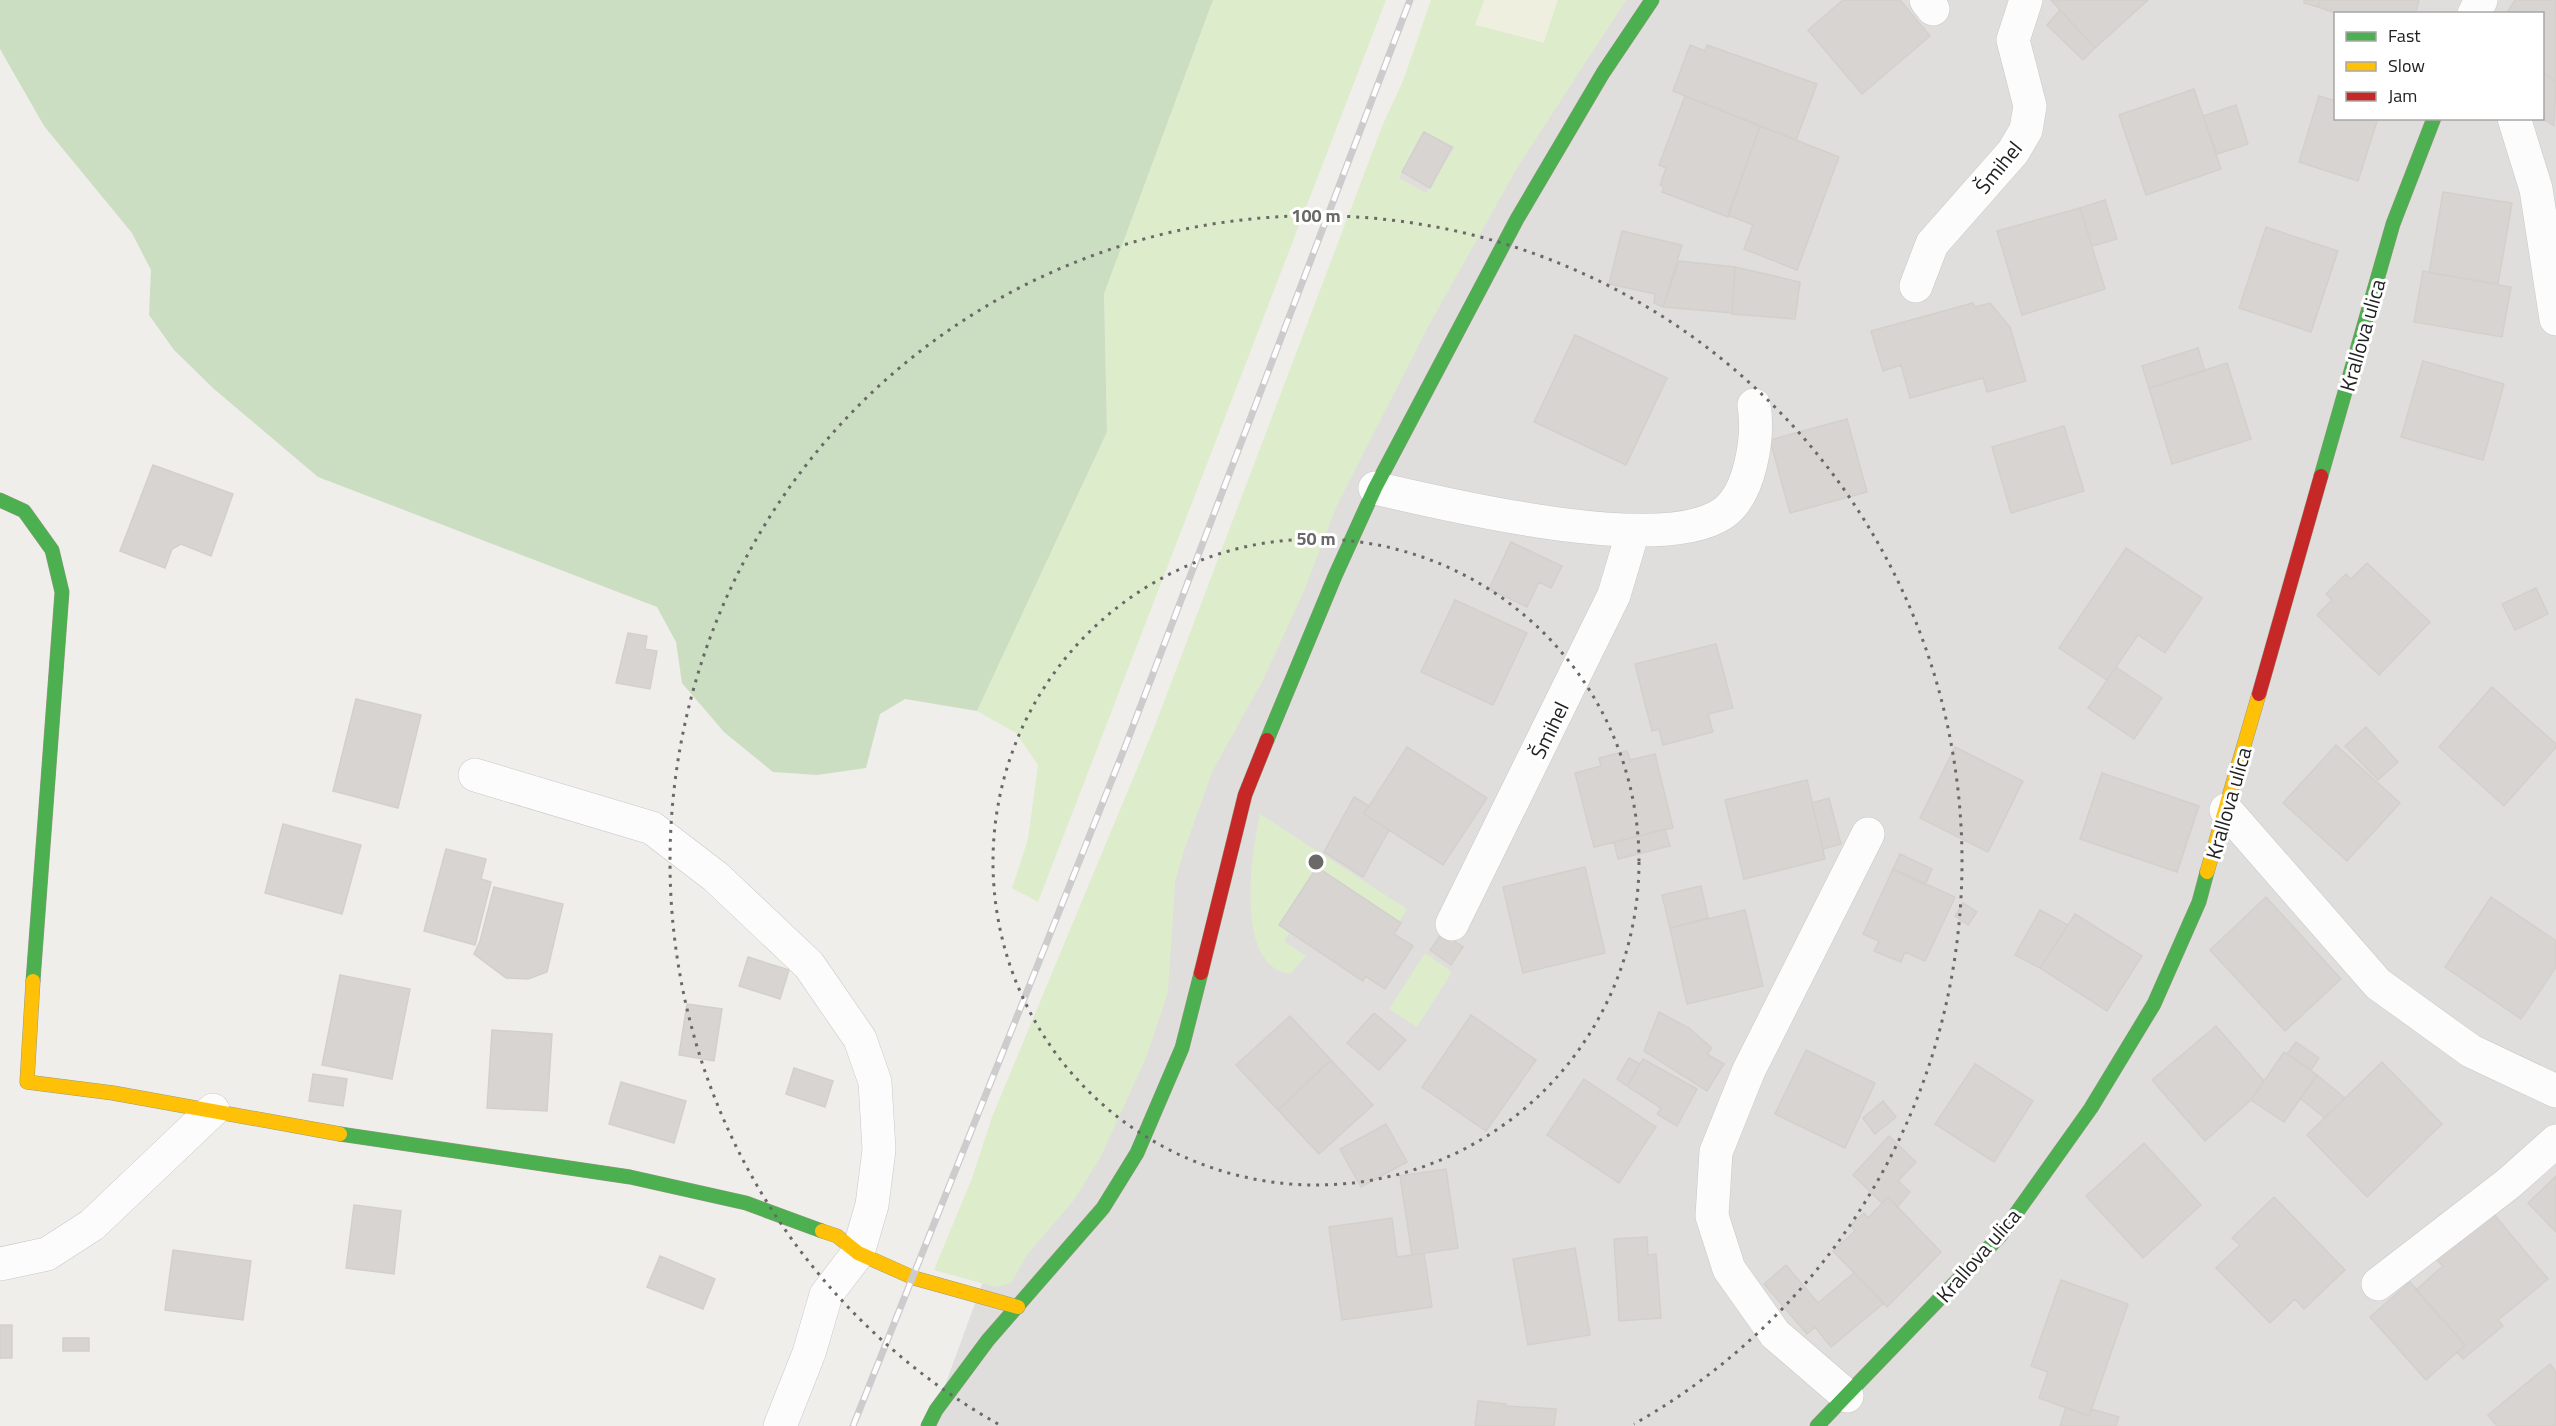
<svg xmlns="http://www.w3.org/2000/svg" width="2556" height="1426" font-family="'Titillium Web',sans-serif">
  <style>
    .residential { fill: #dfdedc; fill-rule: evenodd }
    .farmland { fill: #efefdf }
    .grass { fill: #ddeccb; fill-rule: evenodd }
    .forest { fill: #cbdec1 }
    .building { fill: #d7d4d2; stroke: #d3d0cc; stroke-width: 1.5 }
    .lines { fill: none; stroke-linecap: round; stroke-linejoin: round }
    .street-casing { stroke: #c9c8c7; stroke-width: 34 }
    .fast-casing { stroke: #999a82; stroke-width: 15 }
    .slow-casing { stroke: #999a82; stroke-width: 15 }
    .jam-casing { stroke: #999a82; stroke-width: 15 }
    .street { stroke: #fdfcfc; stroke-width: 33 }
    .fast { stroke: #4caf50; stroke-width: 14 }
    .slow { stroke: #ffc107; stroke-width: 14 }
    .jam { stroke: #c62828; stroke-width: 14 }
    .rail-casing { stroke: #ccc; stroke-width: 7 }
    .rail { stroke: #fff; stroke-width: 4.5; stroke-dasharray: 14; stroke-linecap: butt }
    .ring { fill: none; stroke: #6a6968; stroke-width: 3; stroke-dasharray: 3 6 }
    .labels { text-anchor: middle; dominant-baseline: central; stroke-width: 6; stroke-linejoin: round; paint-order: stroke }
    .street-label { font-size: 21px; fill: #222; stroke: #fff }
    .centre { fill: #6a6968; stroke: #fff; stroke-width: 3 }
    .ring-label { font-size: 18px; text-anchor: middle; font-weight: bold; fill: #6a6968; stroke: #fff; stroke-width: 6; stroke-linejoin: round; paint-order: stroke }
  </style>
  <rect width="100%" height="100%" fill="#f0eeeb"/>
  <!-- residential -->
  <path class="residential" d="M1454,0H2556V1426H933L936,1410L1381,193ZM2336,14H2542V118H2336Z"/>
  <!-- farmland -->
  <path class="farmland" d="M1484,0H1558L1544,43L1474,25Z"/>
  <!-- grass -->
  <path class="grass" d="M1213,0H1386L1038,902L1012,888L1028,839L1038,765L1016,733L977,711L1107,432L1104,294Z
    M1431,0H1484L1475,25L1544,43L1558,0H1626L1517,168L1428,327L1337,505L1304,591L1263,680L1212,772L1183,854L1175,882L1168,992L1146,1058L1100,1158L1074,1200L1027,1255L1011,1283L995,1287L934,1270L972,1178L992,1117L1154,728L1383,124L1403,81ZM1422,132L1455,147L1426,193L1399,178Z
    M1260,814L1407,909L1399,922L1317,867L1279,925L1290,932L1284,941L1306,956L1290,974C1233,966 1252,851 1260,814Z
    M1425,953L1452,972L1417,1027L1389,1009Z"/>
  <!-- forest -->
  <path class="forest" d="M0,0H1213L1104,294L1107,432L977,711L905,699L880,714L866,768L817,775L773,772L724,732L682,683L676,642L657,607L318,477L214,389L174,350L149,315L151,270L132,233L44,126L0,49Z"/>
  <!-- building -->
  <path class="building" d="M1843,0H1900L1930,36L1862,94L1808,30Z
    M2051,0H2148L2095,48Z
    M2304,0H2320L2318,7L2304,3Z
    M2320,0H2419L2415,14H2338L2318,7Z
    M2515,0H2556V82L2542,72V14H2512L2508,11Z
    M2060,10L2095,48L2083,60L2047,25Z
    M1690,45L1705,51L1707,45L1817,84L1796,140L1673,91Z
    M2542,72L2556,82L2554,126L2542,118Z
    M2194,89L2221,169L2146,195L2119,115Z
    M1685,96L1760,126L1728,217L1662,192L1664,187L1660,185L1666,168L1659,165Z
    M2319,96L2336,101V118H2378L2358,181L2299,162Z
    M2236,105L2248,144L2217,154L2203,116Z
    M1760,126L1839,157L1797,270L1744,249L1753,225L1728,215Z
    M1424,132L1452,147L1430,188L1402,172Z
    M2443,192L2512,203L2498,284L2429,273Z
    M2105,200L2117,239L2092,246L2080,208Z
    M2080,208L2105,289L2022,315L1997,231Z
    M2266,227L2338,251L2311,332L2239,308Z
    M1622,231L1682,245L1663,307L1654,303L1655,294L1609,284Z
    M1679,261L1735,267L1732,313L1663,307Z
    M1735,267L1800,282L1795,319L1732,314Z
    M2423,271L2511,287L2502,337L2414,322Z
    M1973,303L1975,307L1990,303L2010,327L2026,381L1987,392L1983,378L1910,398L1901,365L1883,371L1871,331Z
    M1575,335L1667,378L1626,465L1534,422Z
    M2198,348L2205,371L2149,388L2142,366Z
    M2423,361L2504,384L2483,460L2401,437Z
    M2227,363L2251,439L2172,464L2149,388Z
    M1847,419L1867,492L1790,513L1770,440Z
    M2064,426L2084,491L2011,513L1992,447Z
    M153,465L233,494L211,556L181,544L172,549L165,568L120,551Z
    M1511,542L1562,566L1551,588L1539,582L1527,607L1489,589Z
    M2126,548L2202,598L2165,653L2138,635L2107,680L2059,648Z
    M2367,563L2430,622L2379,675L2317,615L2332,600L2326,594L2346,574L2351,579Z
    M2536,588L2548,614L2515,630L2502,604Z
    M1455,600L1527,633L1493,705L1421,672Z
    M628,633L647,636L645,649L657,651L650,689L616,683Z
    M1716,644L1733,708L1708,714L1713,732L1663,745L1659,729L1652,731L1635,664Z
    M2116,667L2162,698L2134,739L2088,708Z
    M2492,687L2556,744V747L2504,806L2439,747Z
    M356,699L421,715L398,808L333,791Z
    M2366,727L2398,762L2378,780L2345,746Z
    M2336,745L2400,803L2347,861L2283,803Z
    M1407,747L1487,798L1443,865L1364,814Z
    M1955,747L2023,781L1988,852L1920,818Z
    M1627,751L1630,760L1655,754L1673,828L1594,847L1575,773L1601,766L1599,758Z
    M2102,773L2199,806L2177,872L2080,839Z
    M1807,780L1825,859L1744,879L1725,800Z
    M1354,797L1369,806L1364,814L1389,830L1363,877L1324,852Z
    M1829,798L1841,844L1823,849L1812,803Z
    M283,824L361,845L342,914L265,893Z
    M1665,829L1670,846L1618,859L1614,842Z
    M446,849L486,859L481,879L491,882L475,945L424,931Z
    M1900,854L1932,869L1925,885L1893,869Z
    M1317,867L1401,923L1394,934L1413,946L1385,989L1365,976L1363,981L1279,925Z
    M1585,867L1605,953L1523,973L1503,887Z
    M1893,869L1955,897L1925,961L1905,952L1901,962L1874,951L1879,941L1863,934Z
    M1701,886L1708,918L1670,928L1662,895Z
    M494,887L563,904L547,972L528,979L506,978L474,954L480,941Z
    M2266,897L2341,979L2285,1031L2210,950Z
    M2491,897L2556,941V967L2521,1019L2445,967Z
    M1963,903L1977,912L1968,925L1955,916Z
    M1745,910L1763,986L1687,1004L1670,928Z
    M2040,910L2068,925L2040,968L2015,955Z
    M2075,914L2142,956L2107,1011L2040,968Z
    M1442,933L1463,947L1451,965L1430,950Z
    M748,957L789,970L780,999L739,986Z
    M340,975L410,989L392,1079L322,1065Z
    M687,1004L722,1009L714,1061L679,1055Z
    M1659,1012L1689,1028L1712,1048L1707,1054L1724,1064L1707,1091L1644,1051Z
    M1374,1013L1406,1040L1379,1070L1347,1043Z
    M1471,1015L1536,1060L1486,1131L1422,1087Z
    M1290,1016L1331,1060L1278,1110L1236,1065Z
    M2216,1026L2264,1081L2251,1100L2205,1141L2152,1080Z
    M492,1030L552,1034L547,1111L487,1108Z
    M2296,1042L2319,1058L2311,1070L2287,1054Z
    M1806,1050L1875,1083L1845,1148L1775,1114Z
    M2284,1052L2317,1075L2284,1122L2251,1100Z
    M1629,1058L1640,1064L1627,1086L1617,1079Z
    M1643,1059L1697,1089L1677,1126L1657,1114L1661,1108L1627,1086Z
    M1331,1060L1373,1105L1319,1154L1278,1110Z
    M2382,1062L2442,1124L2367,1197L2307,1135Z
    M1975,1064L2033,1101L1994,1162L1935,1124Z
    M794,1068L833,1081L825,1107L786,1094Z
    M313,1074L347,1079L343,1106L309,1101Z
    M2317,1075L2345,1098L2325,1118L2300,1098Z
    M1584,1079L1656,1127L1619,1183L1547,1135Z
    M621,1082L686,1101L674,1143L609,1124Z
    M1883,1101L1896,1117L1875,1134L1863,1118Z
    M1386,1124L1407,1162L1361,1187L1340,1149Z
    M1889,1136L1916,1162L1898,1181L1910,1192L1897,1207L1888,1197L1882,1203L1853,1175Z
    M2144,1143L2201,1205L2143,1258L2086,1196Z
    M1446,1169L1458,1248L1412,1255L1400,1176Z
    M2556,1176V1232L2528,1203Z
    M1888,1197L1941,1252L1887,1307L1833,1251L1855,1231L1851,1225L1864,1213L1868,1218Z
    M2274,1197L2345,1270L2304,1309L2295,1299L2270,1323L2216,1268L2240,1245L2232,1238Z
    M354,1205L401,1211L394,1274L346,1268Z
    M2492,1212L2548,1279L2498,1320L2503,1326L2463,1359L2457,1352L2465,1345L2416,1290L2443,1266L2436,1259Z
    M1392,1218L1397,1257L1424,1253L1432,1307L1342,1320L1329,1227Z
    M1647,1237L1648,1255L1656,1254L1661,1318L1619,1321L1614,1239Z
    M1575,1248L1590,1335L1528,1345L1513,1259Z
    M173,1250L251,1261L243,1320L165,1310Z
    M660,1256L715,1279L703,1309L647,1287Z
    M1786,1265L1818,1303L1854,1273L1884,1303L1831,1347L1815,1327L1807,1334L1764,1284Z
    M2061,1280L2128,1304L2089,1416L2039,1398L2048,1372L2031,1366Z
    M2410,1282L2465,1345L2426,1380L2370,1317Z
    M0,1325H12V1358H0Z
    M63,1338H89V1351H63Z
    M2550,1364L2556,1372V1426H2497L2488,1415Z
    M1478,1401L1506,1404V1406L1556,1409L1554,1426H1475Z
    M2066,1407L2089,1416L2091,1409L2119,1417L2116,1426H2060Z"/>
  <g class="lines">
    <defs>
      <path id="street" d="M1926,0L1933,9
        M2474,14L2481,0
        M2514,118L2536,189L2556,319
        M1916,286L1932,244L2013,152L2026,130L2030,106L2013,40L2026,0
        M1375,488C1449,505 1658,556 1722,514C1751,495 1759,436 1754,405
        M475,775L652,828L716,877L809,965L860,1039L875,1082L879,1150L872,1205L858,1253L826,1295L809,1353L780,1426
        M2226,810L2378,984L2471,1051L2556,1091
        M1452,924L1614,595L1633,531
        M0,1264L47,1254L92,1225L213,1110
        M2378,1284L2509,1183L2556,1141
        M1847,1396L1775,1334L1729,1269L1712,1216L1716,1152L1749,1070L1868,834"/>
      <path id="fast" d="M2321,476L2393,224L2434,118
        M0,500L24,511L52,550L62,592L33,981
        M1267,740L1335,576L1375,488L1517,219L1603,73L1652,0
        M340,1134L630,1177L746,1203L822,1231
        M928,1426L936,1410L988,1340L1103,1208L1137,1153L1182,1048L1201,973
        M1817,1426L2000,1236L2091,1108L2154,1004L2199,902L2207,872"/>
      <path id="slow" d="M2207,872L2259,694
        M33,981L27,1082L113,1093L340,1134
        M822,1231L837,1236L858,1253L914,1278L1018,1307"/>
      <path id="jam" d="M2259,694L2321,476
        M1201,973L1245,795L1267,740"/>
    </defs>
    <!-- street casing -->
    <use href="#street" class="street-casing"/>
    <!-- fast casing -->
    <use href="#fast" class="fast-casing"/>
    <!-- slow casing -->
    <use href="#slow" class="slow-casing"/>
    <!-- jam casing -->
    <use href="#jam" class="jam-casing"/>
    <!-- street -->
    <use href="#street" class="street"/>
    <!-- fast -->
    <use href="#fast" class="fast"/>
    <!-- slow -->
    <use href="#slow" class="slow"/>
    <!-- jam -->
    <use href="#jam" class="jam"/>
    <defs>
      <path id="rail" d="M853,1426L1125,747L1410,0"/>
    </defs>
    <!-- rail casing -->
    <use href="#rail" class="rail-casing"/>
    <!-- rail -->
    <use href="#rail" class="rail"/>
  </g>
  <!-- distance rings -->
  <g class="ring">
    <circle cx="1316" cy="862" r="323"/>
    <path d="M998 1424A646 646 0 1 1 1634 1424"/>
  </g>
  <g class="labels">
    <!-- street labels -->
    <g class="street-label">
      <text transform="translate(1998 167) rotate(-51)">Šmihel</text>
      <text transform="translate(2362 335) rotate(-74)">Krallova ulica</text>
      <text transform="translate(1549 730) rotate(-64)">Šmihel</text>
      <text transform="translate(2228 803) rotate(-74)">Krallova ulica</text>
      <text transform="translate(1978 1255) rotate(-49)">Krallova ulica</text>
    </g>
  </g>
  <circle cx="1316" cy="862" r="9" class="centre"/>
  <g class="ring-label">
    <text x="1316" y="222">100 m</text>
    <text x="1316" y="545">50 m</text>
  </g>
  <!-- legend -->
  <rect x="2334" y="12" width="210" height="108" fill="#ffffff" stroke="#a7a7a7" stroke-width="1.5"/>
  <rect x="2346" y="32" width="30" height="9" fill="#4caf50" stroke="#a7a7a7" stroke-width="1.5"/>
  <text x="2388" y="42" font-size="18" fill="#222222">Fast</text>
  <rect x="2346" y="62" width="30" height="9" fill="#ffc107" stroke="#a7a7a7" stroke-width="1.5"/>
  <text x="2388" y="72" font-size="18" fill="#222222">Slow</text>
  <rect x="2346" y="92" width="30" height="9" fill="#c62828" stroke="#a7a7a7" stroke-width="1.5"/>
  <text x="2388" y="102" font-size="18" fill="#222222">Jam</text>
</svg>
